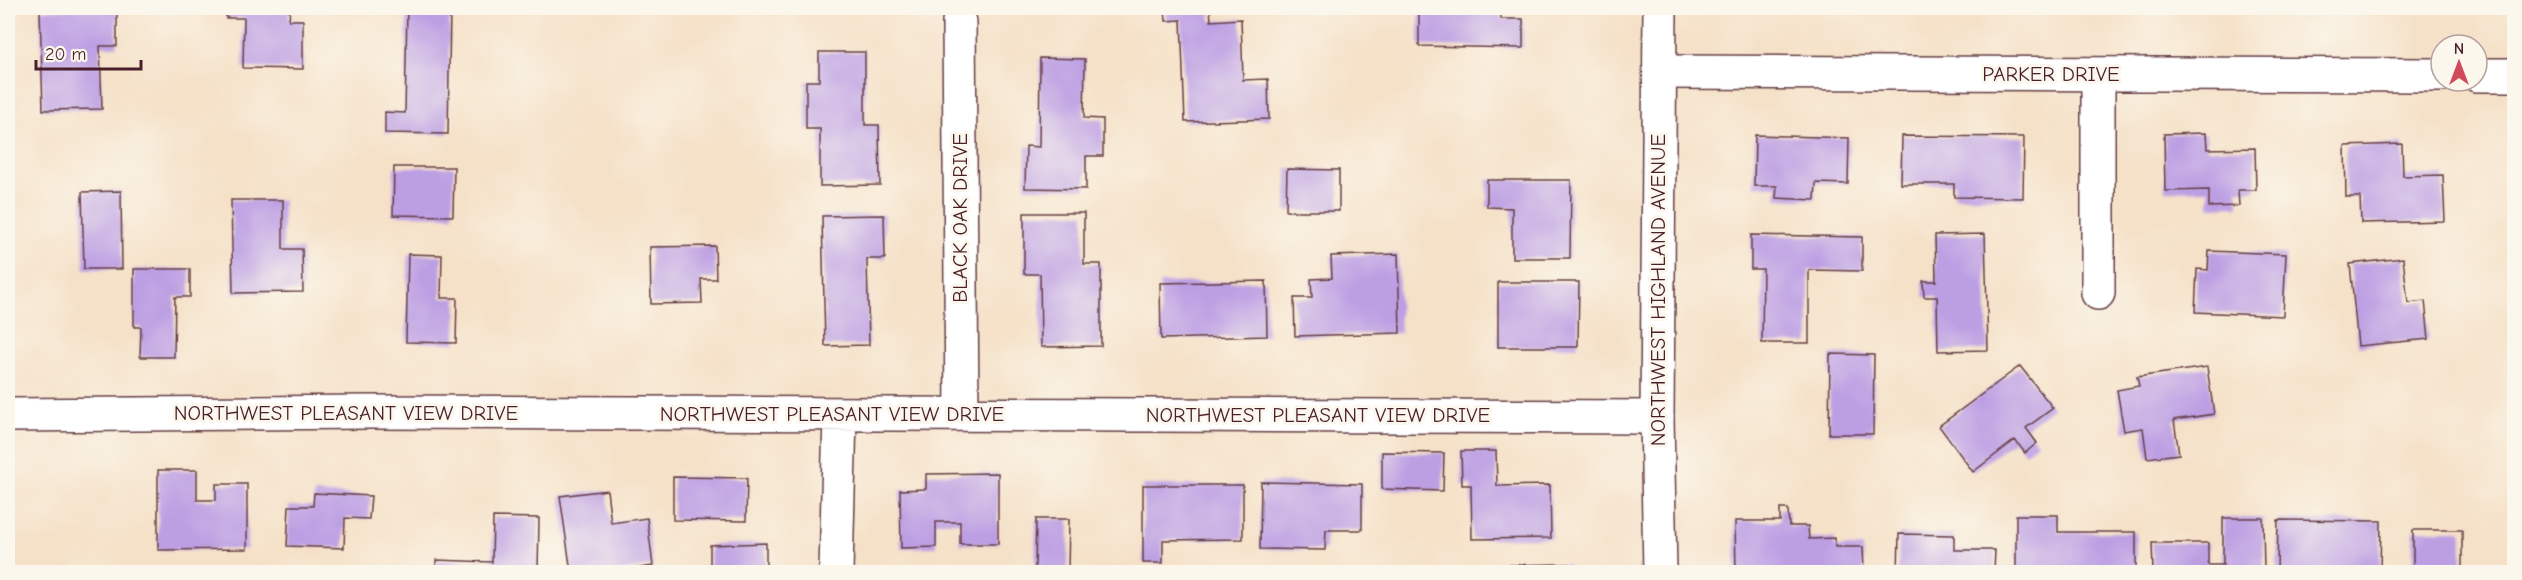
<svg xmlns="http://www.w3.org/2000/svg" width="2522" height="580" font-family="'Comic Neue',sans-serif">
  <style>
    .building { fill: #bc9ee3 }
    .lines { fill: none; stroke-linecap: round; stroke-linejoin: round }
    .minor-casing { stroke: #643c43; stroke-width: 36 }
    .major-casing { stroke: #643c43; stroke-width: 36 }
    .minor { stroke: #fff; stroke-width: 33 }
    .major { stroke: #fff; stroke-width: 33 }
    .labels { text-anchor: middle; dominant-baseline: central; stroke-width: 6; stroke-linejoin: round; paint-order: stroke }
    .street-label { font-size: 21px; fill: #4a1f2b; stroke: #fbf7ec }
  </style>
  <rect width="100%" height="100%" fill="#fbf7ec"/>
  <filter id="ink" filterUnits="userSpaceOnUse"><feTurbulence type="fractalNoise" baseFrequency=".0167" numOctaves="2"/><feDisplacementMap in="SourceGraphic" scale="12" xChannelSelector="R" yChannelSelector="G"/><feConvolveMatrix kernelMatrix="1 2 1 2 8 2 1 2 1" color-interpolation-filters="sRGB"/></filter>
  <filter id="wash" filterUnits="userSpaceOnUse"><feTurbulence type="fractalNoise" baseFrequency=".008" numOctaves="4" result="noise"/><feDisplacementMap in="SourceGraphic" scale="24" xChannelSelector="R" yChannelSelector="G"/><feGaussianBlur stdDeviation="1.35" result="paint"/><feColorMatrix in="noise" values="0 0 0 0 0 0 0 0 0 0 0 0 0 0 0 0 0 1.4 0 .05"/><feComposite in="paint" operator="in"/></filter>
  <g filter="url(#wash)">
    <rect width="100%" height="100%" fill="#f5e1c8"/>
    <g id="blocks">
      <!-- building -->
      <path class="building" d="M106,8H117V46H100L102,109L43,110L40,10Z
        M226,8H290L289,20H303V69L243,68L244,18H226Z
        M407,8H450L448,134L385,133V112L405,113Z
        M1165,8H1210L1211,21L1241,19L1243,80L1268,79L1269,119L1185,122L1181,20L1166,21Z
        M1419,8H1501V19H1523V48L1419,46Z
        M819,52H865V125H879L880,185L820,186V129H806V81H819Z
        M1040,58L1085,59L1084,118L1103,119V156H1086V189L1025,188L1026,146L1039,147Z
        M2206,133L2207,149L2255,148L2256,190H2238L2239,206L2209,207V190L2165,191L2164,134Z
        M1755,135L1849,138L1848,184L1816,183L1815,200L1776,198L1777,186H1754Z
        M1902,136L2024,137L2023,198L1954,197V184H1901Z
        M2402,144L2403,176L2443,175L2445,221L2361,223L2360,197H2346L2345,146Z
        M394,167H454L453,216L393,215Z
        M1287,169L1339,170V211H1286Z
        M1487,180H1571L1570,258H1512V208L1487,207Z
        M121,191L122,269H84L82,192Z
        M231,200H283V249H302L303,292L233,293Z
        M1024,213H1084V264H1101V346L1041,347L1040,274H1024Z
        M884,215L885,259H867L869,345L825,346L822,216Z
        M1985,234L1988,350L1938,351L1937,297H1924L1923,281H1936L1935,235Z
        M1751,235L1862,237V271L1809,270V343H1762L1763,269H1751Z
        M715,246L716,279H701L702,303L651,304L650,247Z
        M2209,251L2286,254L2283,316L2195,312L2197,269L2208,270Z
        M408,254L442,255L441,298H457L456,343L406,342Z
        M1398,254L1400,333L1295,336L1294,298H1312L1311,279L1332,278L1331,256Z
        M2403,258L2408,303L2425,301L2429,339L2358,346L2350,264Z
        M134,269H190V297H175L174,357H140L141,327H134Z
        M1266,281L1267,336L1161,339L1160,283Z
        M1498,282H1579L1578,347H1498Z
        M1830,354L1874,355L1873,434H1829Z
        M2020,366L2053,408L2026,428L2037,443L2025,453L2015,440L1973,472L1939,426Z
        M2207,367L2214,414L2174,420L2179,454L2147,458L2143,428L2124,431L2117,390L2139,386L2137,377Z
        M1461,451H1496L1497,486L1550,485L1551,538L1472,539L1471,485H1462Z
        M1382,452L1444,453L1443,491L1382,489Z
        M158,470H197V500H216V484H247V549L158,550Z
        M998,473V544H960V522H936V547L901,548L900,490L926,489V474Z
        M673,477L747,478L746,521L673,520Z
        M1261,482L1362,484V530H1326L1325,550L1260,549Z
        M1143,485H1243V539L1163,540V563H1143Z
        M607,490L611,523L647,518L653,566L613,572H571L560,496Z
        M314,493L371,496L369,519L345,518L344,548L287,546L289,506H313Z
        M1780,509H1788L1789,526H1808L1809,539L1835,538V547H1863L1864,572H1736L1735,521H1780Z
        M2016,515H2058V532H2136V572H2016Z
        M493,517L539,518L538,572H436V560L492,562Z
        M2223,518H2263L2264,572H2153L2152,543H2208V565H2223Z
        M1036,519H1069L1068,572H1035Z
        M2278,520L2381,521L2380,572H2277Z
        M2413,530H2462V572H2413Z
        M1899,534L1954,535V550H1995L1994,572H1898Z
        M766,543V572H710V545Z
        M1568,564V572H1506V565Z"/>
    </g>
  </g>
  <g filter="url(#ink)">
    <use href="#blocks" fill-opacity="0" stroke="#643c43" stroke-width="1.5"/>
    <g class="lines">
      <defs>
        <path id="minor" d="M959,22L962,414
          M1660,72L2441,75
          M2477,75H2514
          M2098,293V74
          M8,415L370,412L1657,417
          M836,572L840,415"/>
        <path id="major" d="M1660,8L1657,417L1660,572"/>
      </defs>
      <!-- minor casing -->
      <use href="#minor" class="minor-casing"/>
      <!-- major casing -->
      <use href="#major" class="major-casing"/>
      <!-- minor -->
      <use href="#minor" class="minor"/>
      <!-- major -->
      <use href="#major" class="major"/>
    </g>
  </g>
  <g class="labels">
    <!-- street labels -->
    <g class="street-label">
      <text x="2051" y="74">PARKER DRIVE</text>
      <text transform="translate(960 218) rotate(-90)">BLACK OAK DRIVE</text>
      <text transform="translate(1658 290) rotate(-90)">NORTHWEST HIGHLAND AVENUE</text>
      <text x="346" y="413">NORTHWEST PLEASANT VIEW DRIVE</text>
      <text x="832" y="414">NORTHWEST PLEASANT VIEW DRIVE</text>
      <text x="1318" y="415">NORTHWEST PLEASANT VIEW DRIVE</text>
    </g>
  </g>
  <!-- margin -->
  <rect width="2522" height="580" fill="none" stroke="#fbf7ec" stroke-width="30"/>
  <!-- north arrow -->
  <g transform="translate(2459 63)"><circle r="28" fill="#fbf7ec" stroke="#b4a19f" stroke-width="1.5"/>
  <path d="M0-4.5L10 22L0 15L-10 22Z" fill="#d1495b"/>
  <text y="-9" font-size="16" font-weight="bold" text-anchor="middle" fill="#4a1f2b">N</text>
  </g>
  <!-- scale -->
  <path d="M36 60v9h105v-9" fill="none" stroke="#4a1f2b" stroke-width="3"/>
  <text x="45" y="60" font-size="18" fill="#4a1f2b" stroke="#fbf7ec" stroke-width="4.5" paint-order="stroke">20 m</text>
</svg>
